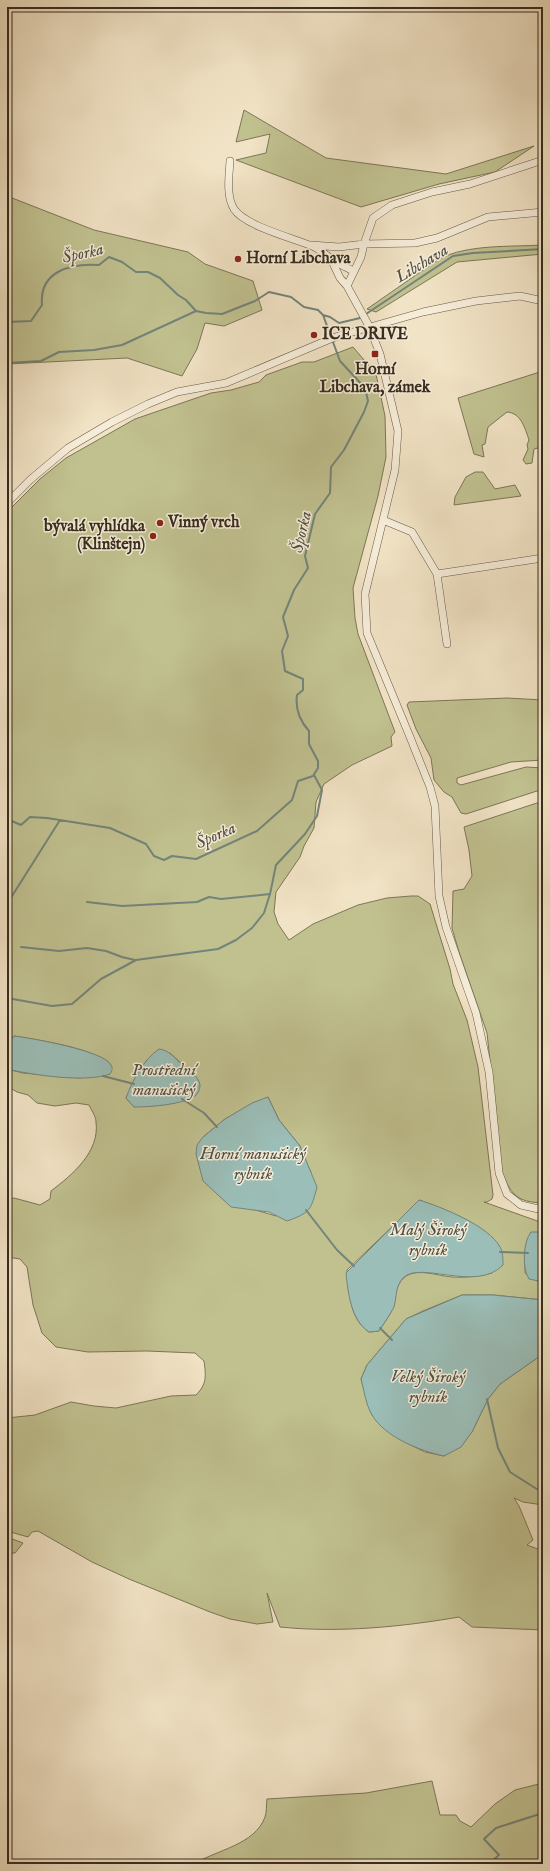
<svg xmlns="http://www.w3.org/2000/svg" width="550" height="1871" font-family="'IM FELL English',serif">
  <style>
    .green { fill: #c1c190; stroke: #7c7658; fill-rule: evenodd }
    .water { fill: #9bbeb8; stroke: #73847b }
    .lines { fill: none; stroke-linecap: round; stroke-linejoin: round }
    .stream { stroke: #73847b; stroke-width: 2 }
    .minor-casing { stroke: #665a48; stroke-width: 8 }
    .minor { stroke: #f6edd9; stroke-width: 7 }
    .poi-dot { fill: #8f2418; stroke: #f6edd9; stroke-width: 1.5 }
    .labels { text-anchor: middle; dominant-baseline: central; stroke-width: 3; stroke-linejoin: round; paint-order: stroke }
    .poi-label { font-size: 16px; font-weight: bold; fill: #372c1f; stroke: #f6edd9; text-anchor: start }
    .water-label { font-size: 17px; font-style: italic; fill: #505045; stroke: #f6edd9 }
  </style>
  <rect width="100%" height="100%" fill="#f1e3c5"/>
  <filter id="stains"><feTurbulence type="fractalNoise" baseFrequency=".005" numOctaves="4"/><feColorMatrix values="0 0 0 0 .2 0 0 0 0 .09 0 0 0 0 .02 0 0 0 .5 -.17"/></filter>
  <radialGradient id="worn" r=".72"><stop offset=".6" stop-color="#630" stop-opacity="0"/><stop offset="1" stop-color="#630" stop-opacity=".3"/></radialGradient>
  <!-- green -->
  <path class="green" d="M244,110L326,158L446,174L534,146L495,172L439,184L361,207L236,160L266,153L270,134L236,142Z
    M7,196L94,230L188,252L205,264L253,281L262,310L224,326L205,323L197,349L182,376L127,358L7,364Z
    M543,245V254L457,262L376,312L367,309L439,259C468,244 511,247 543,245Z
    M353,347L376,374L385,416L386,457L378,496L353,588L355,618L358,634L395,732L391,737L392,746L352,765L324,784L316,802L314,828L304,846L300,857L276,892L274,912L278,924L289,940L313,924L358,905L387,898L411,896H418L430,904L450,969L453,984L467,1020L478,1067L493,1195L492,1199L487,1202H484L543,1223V1232H539L525,1251V1273L537,1281L543,1282V1300L493,1295H462L423,1311L406,1319L367,1365L361,1379L372,1415L409,1444L425,1452L444,1456L472,1432L488,1399L500,1384L543,1354V1505L523,1502L514,1498L519,1506L533,1540L527,1545L543,1551V1630L472,1627L459,1617C401,1627 339,1633 280,1627L267,1593L273,1622L257,1624L230,1619L210,1612L129,1579L92,1562L38,1531L32,1532L28,1537L7,1531V1418L35,1415L71,1402L94,1406L116,1408L171,1396L196,1395C207,1384 206,1376 204,1361L195,1353L147,1351L88,1352L56,1347L42,1333L33,1305L27,1267L20,1259L7,1257V1200L14,1198L40,1205L50,1199L51,1191C72,1175 100,1152 96,1122C96,1116 91,1110 89,1105L76,1103L55,1106L37,1103L28,1095L17,1092L7,1086V1069L23,1073L81,1078L111,1065C95,1048 38,1040 14,1036L7,1045V512L40,479L66,458L135,419L211,393L231,390L259,382L266,375L302,362H314ZM170,1053L195,1076L134,1107L126,1098L135,1079L147,1060ZM268,1097L279,1120L300,1146L303,1157L311,1172L276,1216L225,1201L216,1192L203,1137L225,1119ZM420,1200L472,1224L492,1273C479,1276 466,1278 453,1277C435,1276 410,1264 399,1284C395,1290 396,1300 393,1307C390,1315 384,1323 379,1331L369,1332C349,1319 349,1291 347,1270Z
    M543,371C543,397 542,422 538,448L534,449L532,463L526,464L523,460L528,449L527,445L529,440C525,428 521,413 507,412L488,427L485,444L482,445L484,457L474,454L458,398Z
    M475,472H483L495,489L515,485L521,496L454,505L455,497L466,477Z
    M507,698L543,700V760L511,762L457,778V783L461,785L526,767L543,768V791H537L466,814L461,813L452,797L444,792L434,780L431,758L416,729L407,705L409,702Z
    M543,801V1203C517,1202 511,1195 502,1172L487,1033L459,952L452,928L453,891L464,889L472,876L469,850L464,827Z
    M7,1537L23,1543L15,1553H7Z
    M432,1781L440,1815H456L460,1821L471,1827L495,1804L515,1790L543,1783V1864H194C216,1850 255,1845 265,1817C267,1812 266,1805 267,1799L366,1793Z"/>
  <!-- water -->
  <path class="water" d="M14,1036C31,1038 105,1051 111,1065C113,1068 112,1071 110,1074C85,1083 33,1075 7,1069V1045Z
    M159,1049C169,1050 175,1058 182,1065C188,1070 199,1076 200,1085C200,1089 198,1094 195,1096C182,1105 149,1107 134,1107L126,1098C132,1081 144,1059 159,1049Z
    M268,1097L279,1120L300,1146L317,1187C311,1210 310,1213 287,1221L269,1212L231,1207L203,1181L196,1154L197,1145L203,1137L225,1119L252,1103Z
    M419,1200C442,1207 489,1226 500,1247C503,1252 503,1259 503,1265C476,1293 420,1260 403,1278C395,1287 397,1296 394,1307C390,1315 384,1323 379,1331L369,1332C351,1320 348,1293 346,1273Z
    M531,1232H543V1282L529,1279C522,1268 523,1242 531,1232Z
    M462,1295H493L543,1300V1354L500,1384L488,1399L472,1432L461,1447L444,1456C420,1451 385,1437 372,1415C366,1405 364,1390 361,1379L367,1365L406,1319Z"/>
  <g class="lines">
    <!-- stream -->
    <path class="stream" d="M323,315L330,317L339,323L360,318L453,256L473,253L543,249
      M7,322L31,321L42,305C39,271 71,263 99,265L109,257L122,262L136,272H148L160,278L178,295L186,300L196,311L206,313L222,314L255,301L269,292L291,297L304,307L318,310L323,315L340,361L365,388L368,401L364,412L344,450L331,467L330,493L315,514L305,556L308,568L294,590L283,617L288,636L282,651L285,671L303,679V690L297,695C295,709 300,721 309,731V744L318,761V768L313,776L298,781L292,800L257,831L196,859L172,856L164,860L154,856L146,844L110,828L47,818L30,817L21,825L7,819
      M7,363L41,361L59,352L94,350L122,345L196,311
      M87,902L122,906L197,902L209,897L221,899L270,894
      M7,904L60,820
      M21,947L59,951L87,948L106,951L122,957L135,960
      M7,998L52,1006L72,1004L101,979L136,960L218,949L236,940L252,928L264,913L270,894L276,865L305,834L317,816L322,790L314,775
      M103,1076L134,1084
      M182,1099L204,1113L217,1127
      M306,1210L337,1250L354,1266
      M500,1252L528,1253
      M380,1328L392,1340
      M487,1399L498,1448L510,1472L543,1493
      M489,1864L499,1855L484,1839L496,1828L543,1813"/>
    <defs>
      <path id="minor" d="M230,161C229,176 226,196 234,209C245,226 293,238 312,246C320,249 324,254 332,259C338,264 346,267 353,271
        M543,212L488,217L437,238L415,243L364,244L361,257L347,286L369,326L380,354L398,431L395,470L365,594L367,633L410,737L430,787L435,806L439,896L446,927L476,1013L489,1072L499,1173L507,1194L521,1205L543,1210
        M311,245L339,247L364,244L373,218L392,205L432,192L470,184L543,160
        M331,259L340,278L347,286
        M7,503L31,479L68,448L112,422L148,404L177,392L226,383L335,337L423,312L476,301L520,296L543,301
        M383,520L412,532L437,574L543,558
        M437,574L447,644"/>
    </defs>
    <!-- minor casing -->
    <use href="#minor" class="minor-casing"/>
    <!-- minor -->
    <use href="#minor" class="minor"/>
  </g>
  <!-- markers -->
  <g class="poi-dot">
    <circle cx="238" cy="259" r="4"/>
    <circle cx="314" cy="335" r="4"/>
    <rect x="371" y="350" width="8" height="8" rx="2"/>
    <circle cx="160" cy="523" r="4"/>
    <circle cx="153" cy="536" r="4"/>
  </g>
  <g class="labels">
    <!-- poi labels -->
    <g class="poi-label">
      <text x="246" y="259">Horní Libchava</text>
      <text x="322" y="335">ICE DRIVE</text>
      <text x="375" y="370" text-anchor="middle">Horní<tspan x="375" dy="18">Libchava, zámek</tspan></text>
      <text x="168" y="523">Vinný vrch</text>
      <text x="145" y="527" text-anchor="end">bývalá vyhlídka<tspan x="145" dy="18">(Klinštejn)</tspan></text>
    </g>
    <!-- water labels -->
    <g class="water-label">
      <text transform="translate(83 254) rotate(-13)">Šporka</text>
      <text transform="translate(422 264) rotate(-31)">Libchava</text>
      <text transform="translate(302 532) rotate(-77)">Šporka</text>
      <text transform="translate(216 836) rotate(-24)">Šporka</text>
      <text x="164" y="1070">Prostřední<tspan x="164" dy="20">manušický</tspan></text>
      <text x="253" y="1154">Horní manušický<tspan x="253" dy="20">rybník</tspan></text>
      <text x="428" y="1230">Malý Široký<tspan x="428" dy="20">rybník</tspan></text>
      <text x="428" y="1377">Velký Široký<tspan x="428" dy="20">rybník</tspan></text>
    </g>
  </g>
  <!-- margin -->
  <rect width="550" height="1871" fill="none" stroke="#f1e3c5" stroke-width="24"/>
  <rect x="8" y="8" width="534" height="1855" fill="none" stroke="#372c1f" stroke-width="2"/>
  <rect x="12" y="12" width="526" height="1847" fill="none" stroke="#372c1f"/>
  <rect width="100%" height="100%" filter="url(#stains)"/>
  <rect width="100%" height="100%" fill="url(#worn)"/>
</svg>
